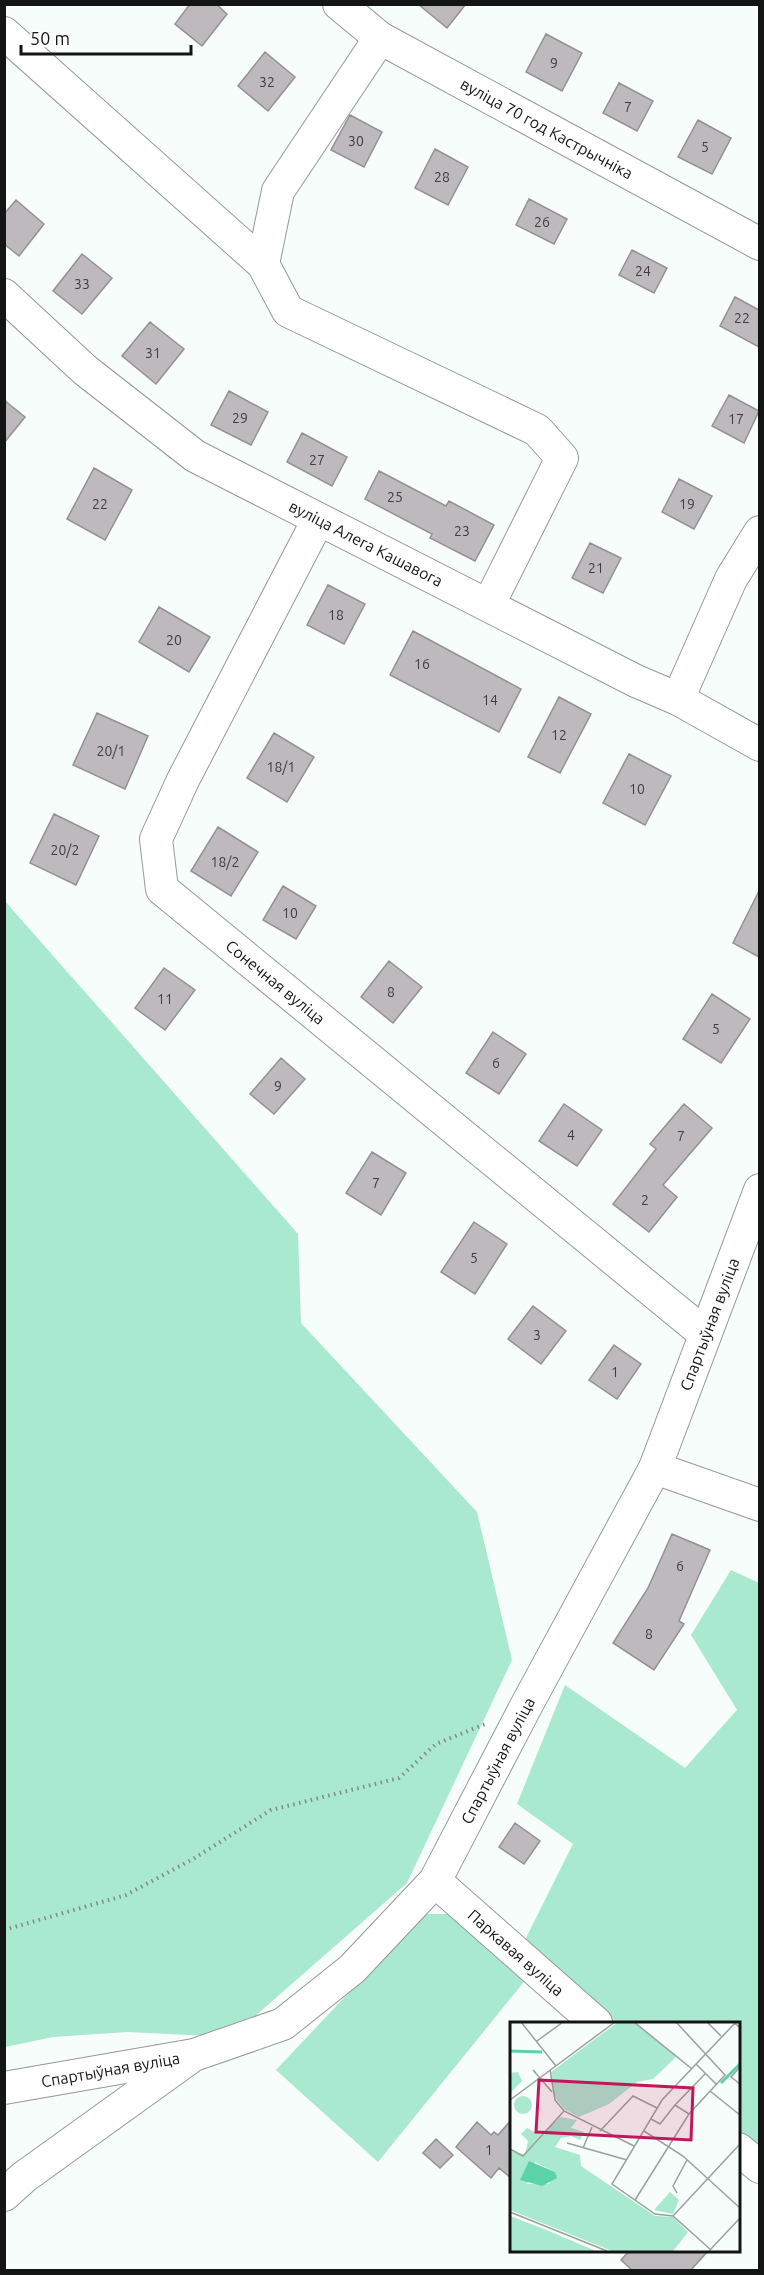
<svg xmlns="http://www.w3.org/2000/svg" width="764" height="2275" font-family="Ubuntu,sans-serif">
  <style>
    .green { fill: #a8e9cf }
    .building { fill: #bdb9bc; stroke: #949093; stroke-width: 1.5 }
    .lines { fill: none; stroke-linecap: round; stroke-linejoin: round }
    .minor-casing { stroke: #949997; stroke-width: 34 }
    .path { stroke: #858987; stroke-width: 4; stroke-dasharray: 1.5 4.5; stroke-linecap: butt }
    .minor { stroke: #fff; stroke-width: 32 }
    .labels { text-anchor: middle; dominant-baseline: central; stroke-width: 6; stroke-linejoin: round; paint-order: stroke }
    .number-label { font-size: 14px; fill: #3e3e3e }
    .street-label { font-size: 16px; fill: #131514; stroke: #fff }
    .inset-river { fill: none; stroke: #5cd2a9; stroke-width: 3 }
    .inset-road { fill: none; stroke: #9ca09e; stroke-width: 1.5 }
    .view { fill: #c2185b; fill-opacity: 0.15; stroke: #c2185b; stroke-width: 3 }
    .inset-edge { fill: none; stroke: #131514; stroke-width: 3 }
  </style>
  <rect width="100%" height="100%" fill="#f7fdfa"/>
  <!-- green -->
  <path class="green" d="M4,900L298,1234L301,1323L477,1512L512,1660L407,1883L231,2037L127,2032L53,2037L5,2047Z
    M731,1570L759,1583V2156L739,2137L738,2023H615L525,1940L573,1844L517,1804L565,1685L685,1768L737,1710L691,1635Z
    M423,1914H451L527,1978L378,2162L276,2070Z"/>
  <!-- building -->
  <path class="building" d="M190,4H216L227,14L202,46L175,24Z
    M418,4H466L447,28Z
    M546,34L582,53L562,91L526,72Z
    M265,52L295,77L268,111L238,86Z
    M619,83L653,101L637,131L603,113Z
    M350,115L382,132L364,167L331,150Z
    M698,120L731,138L712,174L678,157Z
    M435,149L468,167L448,205L415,188Z
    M529,199L567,219L554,244L516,225Z
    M16,200L44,224L19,256L4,244V214Z
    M632,250L667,268L654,293L619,275Z
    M82,254L112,278L82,314L53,291Z
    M735,297L759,310V347L720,326Z
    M150,322L184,349L156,384L122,356Z
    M229,391L268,412L251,445L211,425Z
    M729,395L759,411L744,443L712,426Z
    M4,400L25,417L4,443Z
    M302,433L347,457L332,486L287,462Z
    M94,468L132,490L105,540L67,519Z
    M379,471L446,506L449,501L494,525L475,561L430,538L432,534L365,499Z
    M679,479L712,496L694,529L662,512Z
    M590,543L621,558L603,593L572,578Z
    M328,585L365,604L344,644L307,625Z
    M159,607L210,637L189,672L139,642Z
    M413,631L521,689L499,732L390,675Z
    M559,697L591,714L560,773L528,757Z
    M97,713L148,736L125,789L73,765Z
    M274,733L314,757L287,802L247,778Z
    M629,754L671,776L645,825L603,803Z
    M54,814L99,836L76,885L30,863Z
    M218,827L258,852L231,896L191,871Z
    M283,886L316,906L296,939L263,920Z
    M759,891V957L733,943Z
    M389,961L422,987L393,1023L361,997Z
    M164,968L195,990L165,1030L135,1008Z
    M712,994L750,1019L721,1063L683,1039Z
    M493,1032L526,1054L499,1094L466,1073Z
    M281,1058L305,1079L274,1114L250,1094Z
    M564,1104L602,1130L577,1166L539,1141Z
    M684,1104L712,1128L663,1185L677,1197L649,1232L613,1204L656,1149L650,1144Z
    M372,1152L406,1173L381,1215L346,1193Z
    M474,1222L507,1244L475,1294L441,1272Z
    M533,1306L566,1331L541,1364L508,1339Z
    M614,1345L641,1364L617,1399L589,1380Z
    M672,1534L710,1550L679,1621L684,1624L654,1670L613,1643L648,1588Z
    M515,1823L540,1841L524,1864L499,1847Z
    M512,2119V2179L499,2168L491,2178L456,2147L477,2122L491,2135L494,2132L498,2135Z
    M436,2139L453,2155L440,2168L423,2153Z
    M630,2250H709L690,2271H633L621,2260Z"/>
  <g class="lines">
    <defs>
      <g id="minor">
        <path id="s1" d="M339,4L380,38L760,244"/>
        <path d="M4,33L263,264"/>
        <path d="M380,38L278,191L263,264L288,311L537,430L562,458L489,604"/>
        <path id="s2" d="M4,295L85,370L195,456L636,681L678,699L760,745"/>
        <path id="s3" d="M318,520L183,780L156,839L162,889L705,1334"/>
        <path d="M678,699L731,579L760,532"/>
        <path d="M655,1468L760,1505"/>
        <path id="s4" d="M435,1881L596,2023"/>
        <path id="s5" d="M4,2088L194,2055L283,2024L352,1969L435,1881L525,1708L655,1468L760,1190"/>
        <path d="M738,2149L760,2167"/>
        <path d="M4,2195L24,2177L188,2059"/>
      </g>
    </defs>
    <!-- minor casing -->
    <use href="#minor" class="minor-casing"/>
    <!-- path -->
    <path class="path" d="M4,1930L126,1895L193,1859L271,1810L399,1778L436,1744L488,1723"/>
    <!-- minor -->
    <use href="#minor" class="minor"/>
  </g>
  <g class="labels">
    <!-- number labels -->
    <g class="number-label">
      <text x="554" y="63">9</text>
      <text x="267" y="82">32</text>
      <text x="628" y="107">7</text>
      <text x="356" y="141">30</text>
      <text x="705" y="147">5</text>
      <text x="442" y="177">28</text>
      <text x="542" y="222">26</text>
      <text x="643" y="271">24</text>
      <text x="82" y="284">33</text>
      <text x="742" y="318">22</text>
      <text x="153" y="353">31</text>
      <text x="240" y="418">29</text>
      <text x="736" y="419">17</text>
      <text x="317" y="460">27</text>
      <text x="395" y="497">25</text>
      <text x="100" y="504">22</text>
      <text x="687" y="504">19</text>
      <text x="462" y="531">23</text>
      <text x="596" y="568">21</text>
      <text x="336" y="615">18</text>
      <text x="174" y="640">20</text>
      <text x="422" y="664">16</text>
      <text x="490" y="700">14</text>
      <text x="559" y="735">12</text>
      <text x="111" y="751">20/1</text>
      <text x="281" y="767">18/1</text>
      <text x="637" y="789">10</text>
      <text x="65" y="850">20/2</text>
      <text x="225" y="862">18/2</text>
      <text x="290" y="913">10</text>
      <text x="391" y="992">8</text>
      <text x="165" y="999">11</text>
      <text x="716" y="1029">5</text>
      <text x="496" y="1063">6</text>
      <text x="278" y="1086">9</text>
      <text x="571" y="1135">4</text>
      <text x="681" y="1136">7</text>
      <text x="376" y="1183">7</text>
      <text x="645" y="1200">2</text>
      <text x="474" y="1258">5</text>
      <text x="537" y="1335">3</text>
      <text x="615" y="1372">1</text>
      <text x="680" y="1566">6</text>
      <text x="649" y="1634">8</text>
      <text x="489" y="2150">1</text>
    </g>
    <!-- street labels -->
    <g class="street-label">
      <text stroke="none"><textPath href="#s1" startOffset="243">вуліца 70 год Кастрычніка</textPath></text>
      <text stroke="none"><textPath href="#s2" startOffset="442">вуліца Алега Кашавога</textPath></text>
      <text stroke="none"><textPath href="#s3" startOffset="555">Сонечная вуліца</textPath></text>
      <text stroke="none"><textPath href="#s5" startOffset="1118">Спартыўная вуліца</textPath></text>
      <text stroke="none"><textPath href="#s5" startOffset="632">Спартыўная вуліца</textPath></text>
      <text stroke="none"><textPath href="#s4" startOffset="108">Паркавая вуліца</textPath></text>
      <text stroke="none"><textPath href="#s5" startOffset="108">Спартыўная вуліца</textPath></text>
    </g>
  </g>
  <!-- overview -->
  <g transform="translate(510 2022)">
    <rect width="230" height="230" fill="#f7fdfa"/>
    <path d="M108,0H123L167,34L143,57L127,60L99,82L69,95L54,87L44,74L41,50ZM8,50L12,59L0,71V51ZM4 83a9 9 0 1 1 18 0a9 9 0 1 1-18 0ZM50,95L67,98L61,106L74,110L70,118L61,114L51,116L45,125L70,133L71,144L145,194L163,195L178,210L163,229H102L0,188V129L15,133L18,119L11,112L17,106L31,113ZM25,140L45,150L39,162H17ZM160,170L169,178L163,192L144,188ZM0,194L34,207L86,229H0Z" fill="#a8e9cf" fill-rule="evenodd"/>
    <path d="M19,139L45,150L47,156L32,164L10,158Z" fill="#5cd2a9"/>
    <path class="inset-river" d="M0,29L32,30M211,61L230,42"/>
    <path class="inset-road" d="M11,0L46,44M124,0L182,47M197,0L211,14M27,19L53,0M186,42L207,63M230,45L221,55L230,62M23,48L42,70M40,48L45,78L54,89L124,124M200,69L230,93M0,78L105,0M165,83L195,52M141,97L150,102L165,83L179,92M90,109L123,74L147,86M134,109L173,134L230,186M57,121L117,138M73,126L82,105M0,127L13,134L54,89M167,171L163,164L177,138M125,178L179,92L215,53L166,0M0,190L97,229M163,194L230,122M200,227L163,194L145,192L102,162L152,78L225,1L230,6M199,229L230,196"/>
    <path class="view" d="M29,58L183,66L181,118L26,110Z"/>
    <rect width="230" height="230" class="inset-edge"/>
  </g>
  <!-- border -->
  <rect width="764" height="2275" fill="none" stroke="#131514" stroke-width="12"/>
  <!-- scale -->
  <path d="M21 45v9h170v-9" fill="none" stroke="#131514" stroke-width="3"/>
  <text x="30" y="45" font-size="18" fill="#131514" stroke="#ffffff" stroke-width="4.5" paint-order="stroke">50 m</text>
</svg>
